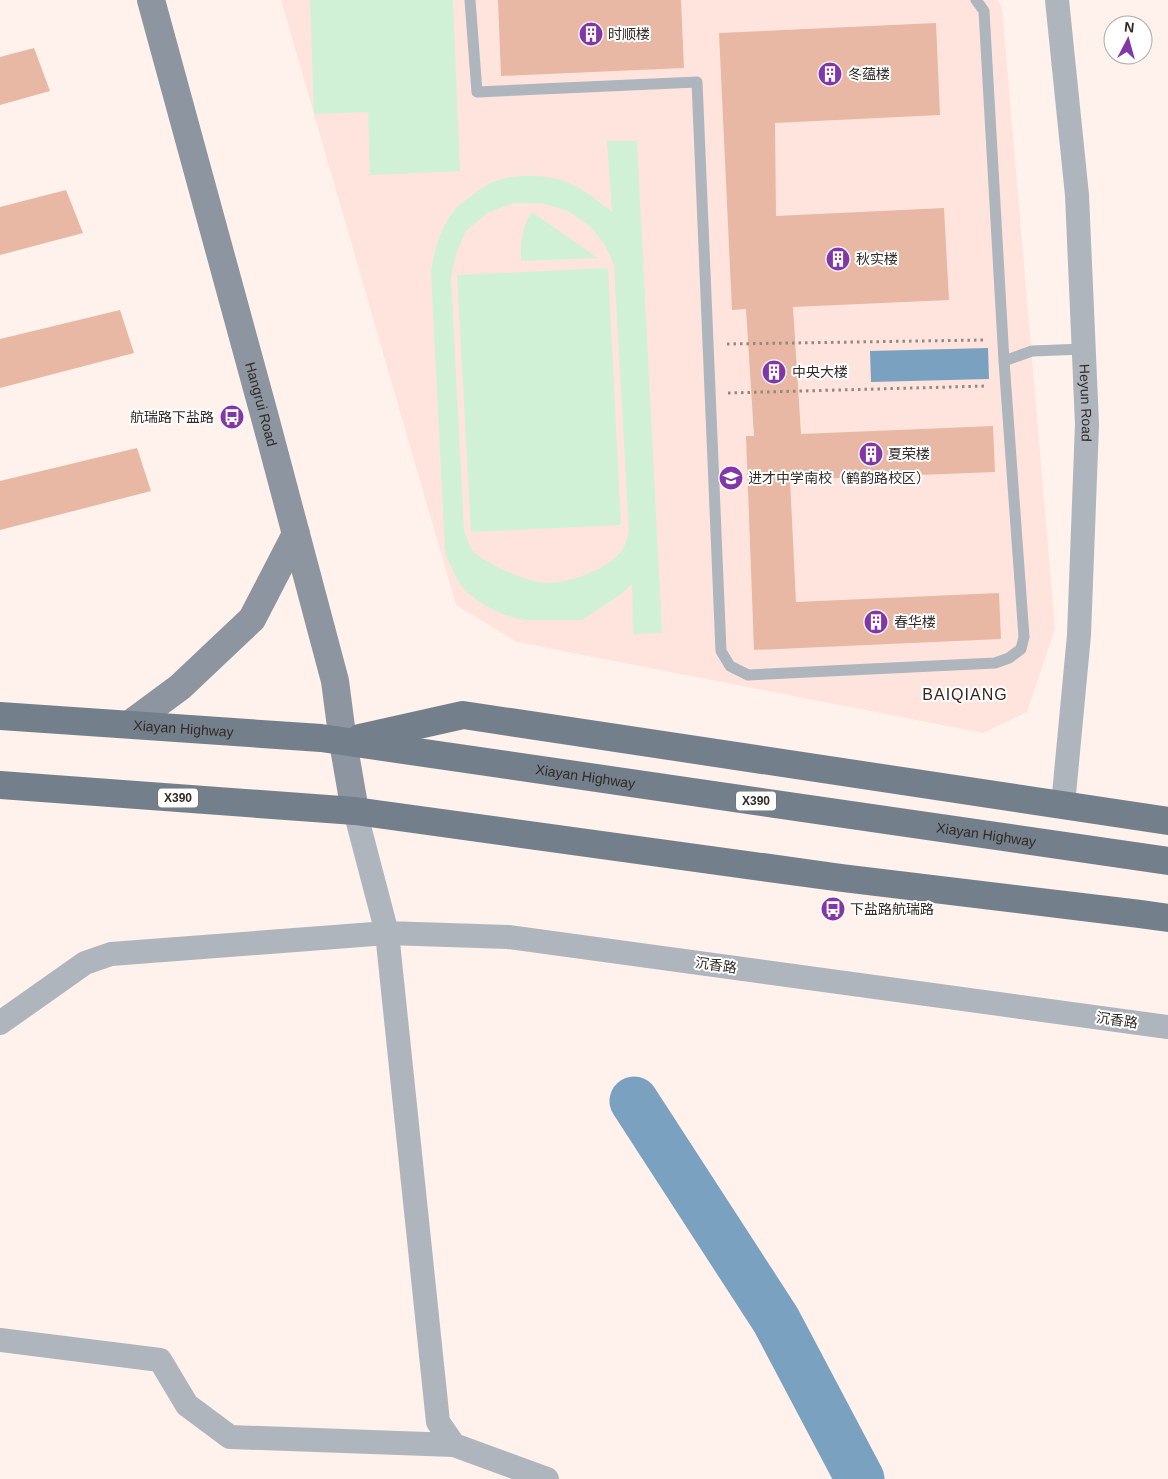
<svg xmlns="http://www.w3.org/2000/svg" width="1168" height="1479" font-family="Helvetica,'Noto Sans SC',sans-serif">
  <style>
    .education { fill: #fee4dd }
    .green { fill: #d1f1d6; fill-rule: evenodd }
    .water { fill: #7aa1c0 }
    .lines { fill: none; stroke-linecap: round; stroke-linejoin: round }
    .river { stroke: #7aa1c0; stroke-width: 49 }
    .building { fill: #e8b8a5 }
    .path { stroke: #938984; stroke-width: 3; stroke-dasharray: 2.5 4; stroke-linecap: butt }
    .lane { stroke: #aeb5bc; stroke-width: 11 }
    .street { stroke: #aeb5bc; stroke-width: 24 }
    .secondary { stroke: #8c95a0; stroke-width: 28 }
    .primary { stroke: #747f8c; stroke-width: 28 }
    .labels { text-anchor: middle; dominant-baseline: central; stroke-width: 4; stroke-linejoin: round; paint-order: stroke }
    .shield { fill: #fff; stroke: #706a67; stroke-width: 1 }
    .shield-label { font-size: 12px; font-weight: bold; fill: #322a26 }
    .poi-label { font-size: 14px; fill: #322a26; stroke: #fff; text-anchor: start }
    .street-label { font-size: 14px; fill: #322a26; stroke: #fff }
    .quarter-label { font-size: 16px; letter-spacing: 1px; fill: #372720; stroke: #fff }
  </style>
  <rect width="100%" height="100%" fill="#fff1ec"/>
  <!-- education -->
  <path class="education" d="M281,0H997L1002,7L1055,629L1027,712L983,733L517,642L456,605Z"/>
  <!-- green -->
  <path class="green" d="M310,0H453L460,171L370,175L368,112L314,114Z
    M607,141H637L662,633L633,634L632,584L620,595L582,620H524L505,615L484,605L465,591L457,579L447,558L445,550L431,272C434,250 441,226 456,208C459,205 464,202 467,199C475,193 484,186 493,182C513,174 540,174 561,180C582,187 595,199 612,212ZM514,203H541L568,211L592,228L605,245L614,265L629,533C627,538 625,546 622,550C611,568 567,584 547,583C528,582 487,565 474,552C469,547 467,537 464,531L451,277L456,254L466,231L487,213Z
    M532,212L598,258L521,261C521,242 521,228 532,212Z
    M608,268L621,525L471,532L457,275Z"/>
  <!-- water -->
  <path class="water" d="M988,348L989,379L871,382L870,351Z"/>
  <g class="lines">
    <!-- river -->
    <path class="river" d="M634,1101L776,1320L860,1479"/>
  </g>
  <!-- building -->
  <path class="building" d="M498,0H681L684,68L501,76Z
    M936,23L940,115L775,123L776,216L944,208L949,300L793,307L801,434L993,426L995,472L790,480L796,602L999,593L1001,639L754,650L746,436H754L746,309L732,310L719,33Z
    M34,48L50,91L0,105V57Z
    M66,190L83,233L0,255V207Z
    M120,310L134,353L0,388V339Z
    M137,448L151,491L0,530V481Z"/>
  <g class="lines">
    <!-- path -->
    <path class="path" d="M727,344L983,340
      M728,393L987,386"/>
    <!-- lane -->
    <path class="lane" d="M470,0L477,92L697,82L721,651L730,666L748,675L995,663L1009,658L1021,649L1024,637L1004,361L984,11L976,0
      M1004,361L1032,351L1084,349"/>
    <!-- street -->
    <g class="street">
      <path id="s1" d="M1057,0L1077,195L1087,424L1079,635L1063,805"/>
      <path d="M355,811L387,933L508,937L1168,1027"/>
      <path d="M0,1023L85,963L111,954L387,933L438,1422L454,1445L547,1479"/>
      <path d="M0,1340L160,1360L187,1405L230,1437L454,1445"/>
    </g>
    <!-- secondary -->
    <g class="secondary">
      <path id="s2" d="M151,0L264,414L335,681L343,742L355,811"/>
      <path d="M130,724L180,687L252,619L296,534"/>
    </g>
    <!-- primary -->
    <g class="primary">
      <path id="s3" d="M0,716L321,738L1168,861"/>
      <path d="M360,738L463,715L1168,821"/>
      <path d="M0,785L355,811L842,878L1140,914L1168,918"/>
    </g>
  </g>
  <!-- icons -->
  <defs>
    <symbol id="building-disc" viewBox="-11 -11 22 22"><circle r="9.5" fill="#8237a9" stroke="#fff"/><path d="M-4-6H4V6H1V3H-1V6H-4ZM-2.5-4.3h1.7v1.8h-1.7ZM.8-4.3h1.7v1.8H.8ZM-2.5-1h1.7V.8h-1.7ZM.8-1h1.7V.8H.8Z" fill="#fff"/></symbol>
    <symbol id="bus-disc" viewBox="-11 -11 22 22"><circle r="9.5" fill="#8237a9" stroke="#fff"/><path d="M-5-6H5V4H4V6H2V4H-2V6H-4V4H-5ZM-3.5-4V0h7V-4ZM-3.5 1.2v1.5H-2V1.2ZM2 1.2v1.5H3.5V1.2Z" fill="#fff"/></symbol>
    <symbol id="school-disc" viewBox="-11 -11 22 22"><circle r="9.5" fill="#8237a9" stroke="#fff"/><path d="M0-5L7-2L0 1L-7-2ZM-4 1L0 2.5L4 1V4Q0 6-4 4Z" fill="#fff"/></symbol>
  </defs>
  <g fill-rule="evenodd">
    <use href="#building-disc" x="577" y="20" width="28" height="28"/>
    <use href="#building-disc" x="816" y="60" width="28" height="28"/>
    <use href="#building-disc" x="824" y="245" width="28" height="28"/>
    <use href="#building-disc" x="760" y="358" width="28" height="28"/>
    <use href="#bus-disc" x="218" y="403" width="28" height="28"/>
    <use href="#building-disc" x="857" y="440" width="28" height="28"/>
    <use href="#school-disc" x="717" y="464" width="28" height="28"/>
    <use href="#building-disc" x="862" y="608" width="28" height="28"/>
    <use href="#bus-disc" x="819" y="895" width="28" height="28"/>
  </g>
  <g class="labels">
    <!-- shield labels -->
    <g class="shield">
      <rect x="158" y="788.5" width="40" height="19" rx="4"/>
      <rect x="736" y="791.5" width="40" height="19" rx="4"/>
    </g>
    <g class="shield-label">
      <text x="178" y="798">X390</text>
      <text x="756" y="801">X390</text>
    </g>
    <!-- poi labels -->
    <g class="poi-label">
      <text x="608" y="34">时顺楼</text>
      <text x="848" y="74">冬蕴楼</text>
      <text x="856" y="259">秋实楼</text>
      <text x="792" y="372">中央大楼</text>
      <text x="214" y="417" text-anchor="end">航瑞路下盐路</text>
      <text x="888" y="454">夏荣楼</text>
      <text x="748" y="478">进才中学南校（鹤韵路校区）</text>
      <text x="894" y="622">春华楼</text>
      <text x="850" y="909">下盐路航瑞路</text>
    </g>
    <!-- street labels -->
    <g class="street-label">
      <text stroke="none"><textPath href="#s1" startOffset="404">Heyun Road</textPath></text>
      <text stroke="none"><textPath href="#s2" startOffset="419">Hangrui Road</textPath></text>
      <text stroke="none"><textPath href="#s3" startOffset="184">Xiayan Highway</textPath></text>
      <text stroke="none"><textPath href="#s3" startOffset="589">Xiayan Highway</textPath></text>
      <text stroke="none"><textPath href="#s3" startOffset="994">Xiayan Highway</textPath></text>
      <text transform="translate(716 965) rotate(8)">沉香路</text>
      <text transform="translate(1117 1020) rotate(8)">沉香路</text>
    </g>
    <!-- quarter labels -->
    <g class="quarter-label">
      <text x="965" y="694">BAIQIANG</text>
    </g>
  </g>
  <!-- north arrow -->
  <g transform="translate(1128 40) rotate(6)"><circle r="24" fill="#ffffff" stroke="#adaaa8"/>
  <path d="M0-4L9 19L0 12L-9 19Z" fill="#8237a9"/>
  <text y="-8" font-size="14" font-weight="bold" text-anchor="middle" fill="#322a26">N</text>
  </g>
</svg>
